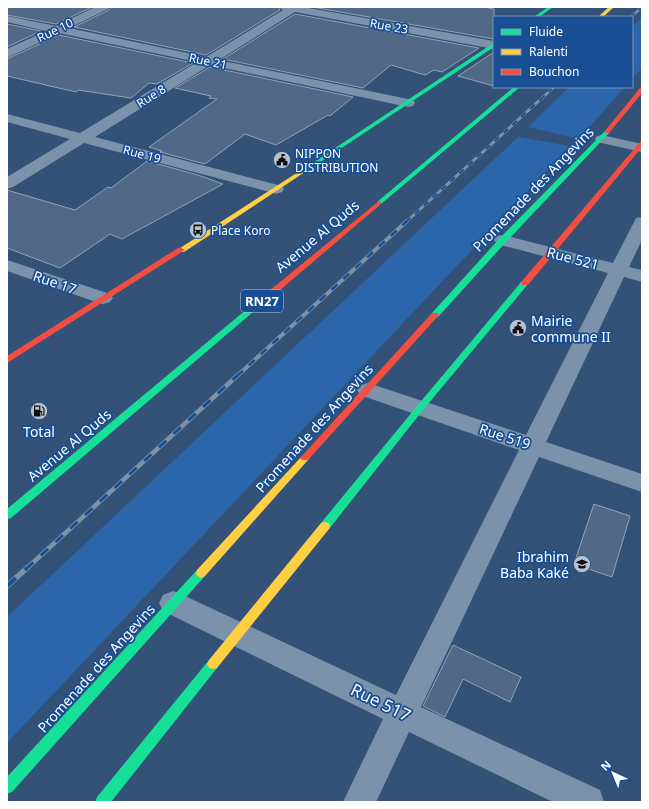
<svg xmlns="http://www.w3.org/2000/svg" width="649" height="809" font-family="'Noto Sans',sans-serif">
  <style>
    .green { fill: #2b65aa }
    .building { fill: #516986; stroke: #91a2b8 }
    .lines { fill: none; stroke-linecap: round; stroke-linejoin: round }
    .street { fill: #7c92aa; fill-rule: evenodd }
    .fast { fill: #16e098; fill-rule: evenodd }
    .slow { fill: #ffcf43; fill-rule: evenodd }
    .jam { fill: #f24e42; fill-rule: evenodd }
    .rail-far4-casing { stroke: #7d92a9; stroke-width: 2.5 }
    .rail-far3-casing { stroke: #7d92a9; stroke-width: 3 }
    .rail-far2-casing { stroke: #7d92a9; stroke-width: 4 }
    .rail-far1-casing { stroke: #7d92a9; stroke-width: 4.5 }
    .rail-casing { stroke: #7d92a9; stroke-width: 5.5 }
    .rail-far4 { stroke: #184e93; stroke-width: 1.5; stroke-dasharray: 5; stroke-linecap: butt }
    .rail-far3 { stroke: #184e93; stroke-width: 2; stroke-dasharray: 6; stroke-linecap: butt }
    .rail-far2 { stroke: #184e93; stroke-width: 2.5; stroke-dasharray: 8; stroke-linecap: butt }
    .rail-far1 { stroke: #184e93; stroke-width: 3; stroke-dasharray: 10; stroke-linecap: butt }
    .rail { stroke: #184e93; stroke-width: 4; stroke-dasharray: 12; stroke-linecap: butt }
    .labels { text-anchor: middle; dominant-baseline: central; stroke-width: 3.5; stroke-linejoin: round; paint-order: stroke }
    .far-street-label { font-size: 12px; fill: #fff; stroke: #184e93 }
    .far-poi-label { font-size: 12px; fill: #fff; stroke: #184e93; text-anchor: start }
    .shield { fill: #184e93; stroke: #bacadf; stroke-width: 1 }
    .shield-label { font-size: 13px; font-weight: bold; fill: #fff }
    .street-label { font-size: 14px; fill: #fff; stroke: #184e93 }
    .poi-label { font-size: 14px; fill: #fff; stroke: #184e93; text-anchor: start }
    .near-street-label { font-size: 17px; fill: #fff; stroke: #184e93 }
  </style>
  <rect width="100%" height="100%" fill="#345277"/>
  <!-- green -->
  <path class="green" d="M642,17V68L632,79V27Z
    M569,87H625L579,139L528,127Z
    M518,137L570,146L7,743V617Z"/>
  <!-- building -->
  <path class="building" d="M7,7H92L56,24L7,15Z
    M112,7H278L280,10L206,55L74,27L109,10Z
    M312,7H484L494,9V39Z
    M295,14L479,48L442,72L434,70L425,75L391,65L363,88L223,59Z
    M7,24L41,31L7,47Z
    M59,35L193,63L157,84L149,83L131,98L78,90L76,92L7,76V59Z
    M494,52V86L458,76Z
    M210,67L353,97L330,116L328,115L276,145L245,134L205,164L160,152L162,151L149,147L217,99L209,98L211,96L175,88Z
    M147,161L198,175L223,184L122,239L110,234L60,268L7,248V190L75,210L108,187L111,188Z
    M594,504L630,516L612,577L574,564Z
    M453,645L521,677L510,702L463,679L445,717L423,706Z"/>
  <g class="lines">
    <!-- street -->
    <path class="street" d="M95,7H110L108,9L69,28L206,57L283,10L279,7H303L494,41V49L295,12L219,60L408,99L413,100L415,103L413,106L408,107L210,65L95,137L282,186L284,189L282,192L276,194L270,192L84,143L13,187L7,189V177L70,139L7,122V114L80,133L197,62L59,33L7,58V49L46,31L7,22V16L56,26Z
      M602,135L642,144V152L597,142L595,139L597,136Z
      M642,217V240L629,267L642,270V282L624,277L546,442L642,474V492L539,457L421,707L600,790L604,802H553L409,732L376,802H343L383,719L163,611L159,603L163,595L173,591L183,595L396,695L519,450L360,395L357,390L360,385L368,383L526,435L608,273L497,244L494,240L497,236L503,235L613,263L634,222L636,218Z
      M7,260L110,294L113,298L110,302L103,304L96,302L7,271Z"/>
    <!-- fast -->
    <path class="fast" d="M548,7H553L539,17H534Z
      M492,44H494V47L310,169L305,168Z
      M514,87H520L381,204H377V202Z
      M605,131L610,132L506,242L438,317H432L431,315L432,313L500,238Z
      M522,281H525L529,283L423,410L329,529L325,530L321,529L320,526L321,523L417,406Z
      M253,304H256L260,306L11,518L7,519V509Z
      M201,568L205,570L206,573L205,576L12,792L7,794V777L197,570Z
      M213,659L217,660L219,664L217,668L111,802H95L97,797L209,660Z"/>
    <!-- slow -->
    <path class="slow" d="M609,7H614L603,17H598Z
      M306,167L311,168L184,252H181L177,250Z
      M305,455L308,456L310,458L308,460L205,576L201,578L197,576L196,573L197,570L302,456Z
      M325,522L329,523L330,526L329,529L217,668L213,669L209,668L207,664L209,660L321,523Z"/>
    <!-- jam -->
    <path class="jam" d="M642,87V93L609,133H605V131L640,88Z
      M642,141V147L528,285H522V281L640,142Z
      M379,201L382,203L381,204L259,308H253L252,306L253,304Z
      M178,248H181L185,250L7,363V356Z
      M432,313H438L439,315L308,460H302L300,458L302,456Z"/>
    <defs>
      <path id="rail-far4" d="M631,17L642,7
        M541,99L554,87"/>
      <path id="rail-far3" d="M406,222L542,98"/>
      <path id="rail-far2" d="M237,376L407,221"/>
      <path id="rail-far1" d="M26,569L238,375"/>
      <path id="rail" d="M7,586L27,568"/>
    </defs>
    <!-- rail-far4 casing -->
    <use href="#rail-far4" class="rail-far4-casing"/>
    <!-- rail-far3 casing -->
    <use href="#rail-far3" class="rail-far3-casing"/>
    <!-- rail-far2 casing -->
    <use href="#rail-far2" class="rail-far2-casing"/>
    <!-- rail-far1 casing -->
    <use href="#rail-far1" class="rail-far1-casing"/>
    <!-- rail casing -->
    <use href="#rail" class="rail-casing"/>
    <!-- rail-far4 -->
    <use href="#rail-far4" class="rail-far4"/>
    <!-- rail-far3 -->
    <use href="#rail-far3" class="rail-far3"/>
    <!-- rail-far2 -->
    <use href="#rail-far2" class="rail-far2"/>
    <!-- rail-far1 -->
    <use href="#rail-far1" class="rail-far1"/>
    <!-- rail -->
    <use href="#rail" class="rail"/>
  </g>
  <!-- icons -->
  <defs>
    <symbol id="civic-disc" viewBox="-11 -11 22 22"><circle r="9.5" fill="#b8c2cf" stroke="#184e93"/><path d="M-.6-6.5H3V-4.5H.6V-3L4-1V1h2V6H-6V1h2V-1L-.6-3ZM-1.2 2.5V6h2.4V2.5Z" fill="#111"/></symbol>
    <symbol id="bus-disc" viewBox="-11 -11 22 22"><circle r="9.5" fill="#b8c2cf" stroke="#184e93"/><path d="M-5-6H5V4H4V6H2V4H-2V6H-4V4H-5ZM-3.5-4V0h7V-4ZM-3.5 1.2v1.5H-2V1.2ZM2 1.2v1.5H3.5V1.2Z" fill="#111"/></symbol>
    <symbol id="fuel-disc" viewBox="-11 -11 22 22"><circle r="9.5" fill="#b8c2cf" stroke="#184e93"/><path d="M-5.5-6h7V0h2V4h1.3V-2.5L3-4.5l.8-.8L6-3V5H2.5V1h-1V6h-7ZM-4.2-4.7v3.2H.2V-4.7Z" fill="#111"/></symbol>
    <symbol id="school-disc" viewBox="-11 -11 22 22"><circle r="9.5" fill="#b8c2cf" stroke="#184e93"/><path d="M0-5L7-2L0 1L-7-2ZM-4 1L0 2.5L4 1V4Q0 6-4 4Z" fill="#111"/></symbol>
  </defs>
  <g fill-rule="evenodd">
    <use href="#civic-disc" x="272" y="150" width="20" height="20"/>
    <use href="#bus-disc" x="188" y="220" width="20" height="20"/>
    <use href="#civic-disc" x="508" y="318" width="20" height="20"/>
    <use href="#fuel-disc" x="29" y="401" width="20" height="20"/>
    <use href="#school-disc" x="572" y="554" width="20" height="20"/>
  </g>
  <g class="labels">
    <!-- far-street labels -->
    <g class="far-street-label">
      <text transform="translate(389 26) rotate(10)">Rue 23</text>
      <text transform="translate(55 30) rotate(-26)">Rue 10</text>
      <text transform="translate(208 61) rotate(12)">Rue 21</text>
      <text transform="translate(151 96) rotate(-32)">Rue 8</text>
      <text transform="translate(142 154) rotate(15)">Rue 19</text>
    </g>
    <!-- far-poi labels -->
    <g class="far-poi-label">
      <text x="295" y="153">NIPPON<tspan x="295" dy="14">DISTRIBUTION</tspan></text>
      <text x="211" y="230">Place Koro</text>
    </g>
    <!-- shield labels -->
    <rect class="shield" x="241" y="290" width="42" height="22" rx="3"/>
    <g class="shield-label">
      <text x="262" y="301">RN27</text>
    </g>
    <!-- street labels -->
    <g class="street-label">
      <text transform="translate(533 189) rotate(-46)">Promenade des Angevins</text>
      <text transform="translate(317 236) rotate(-40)">Avenue Al Quds</text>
      <text transform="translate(573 258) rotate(15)">Rue 521</text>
      <text transform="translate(55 282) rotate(19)">Rue 17</text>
      <text transform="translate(314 428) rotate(-48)">Promenade des Angevins</text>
      <text transform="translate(505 436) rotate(18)">Rue 519</text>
      <text transform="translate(69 445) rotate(-40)">Avenue Al Quds</text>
      <text transform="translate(96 668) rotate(-48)">Promenade des Angevins</text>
    </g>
    <!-- poi labels -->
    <g class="poi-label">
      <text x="531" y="320">Mairie<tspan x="531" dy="16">commune II</tspan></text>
      <text x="39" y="431" text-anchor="middle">Total</text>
      <text x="569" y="556" text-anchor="end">Ibrahim<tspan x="569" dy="16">Baba Kaké</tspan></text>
    </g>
    <!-- near-street labels -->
    <g class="near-street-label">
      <text transform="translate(381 702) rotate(26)">Rue 517</text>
    </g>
  </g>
  <!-- border -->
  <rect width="649" height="809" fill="none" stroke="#ffffff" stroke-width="16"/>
  <!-- legend -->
  <rect x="493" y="16" width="140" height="72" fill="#184e93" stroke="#7495be"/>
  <rect x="501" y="29" width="20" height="6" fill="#16e098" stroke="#7495be"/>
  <text x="529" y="36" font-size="12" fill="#ffffff">Fluide</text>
  <rect x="501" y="49" width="20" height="6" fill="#ffcf43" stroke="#7495be"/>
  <text x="529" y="56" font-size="12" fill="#ffffff">Ralenti</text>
  <rect x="501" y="69" width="20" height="6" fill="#f24e42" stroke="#7495be"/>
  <text x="529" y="76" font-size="12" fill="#ffffff">Bouchon</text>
  <!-- north arrow -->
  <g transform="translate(613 773) rotate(316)" stroke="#184e93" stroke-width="3" paint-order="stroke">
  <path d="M0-3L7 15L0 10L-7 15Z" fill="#ffffff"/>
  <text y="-6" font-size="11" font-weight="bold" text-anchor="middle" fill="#ffffff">N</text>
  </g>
</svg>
